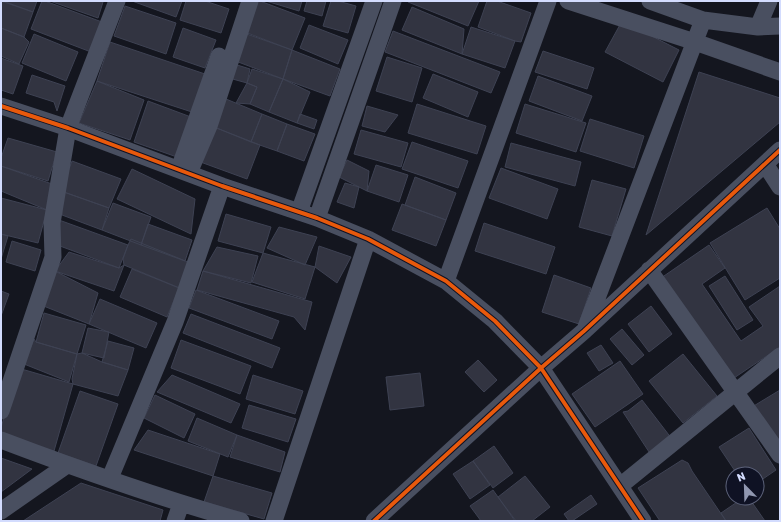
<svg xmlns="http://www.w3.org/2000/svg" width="781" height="522" font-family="Rubik,sans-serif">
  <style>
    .building { fill: #323441; stroke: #3e4253 }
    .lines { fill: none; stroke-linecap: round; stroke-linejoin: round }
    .minor { stroke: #494f60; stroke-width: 17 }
    .cycleway-casing { stroke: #0f1224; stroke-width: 6 }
    .cycleway { stroke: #e8590c; stroke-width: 4 }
  </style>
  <rect width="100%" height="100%" fill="#14161f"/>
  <!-- building -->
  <path class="building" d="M1,1L33,12L24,37L1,28Z
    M3,1H37L33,12Z
    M42,1H45L102,22L91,52L31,29Z
    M50,1H101L103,2L98,18Z
    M132,1H182L176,17Z
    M186,1H205L229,9L221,33L180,20Z
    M253,1H260L305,18L292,50L242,31Z
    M266,1H302L299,11Z
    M307,1H326L322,16L304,11Z
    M331,1H338L356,6L348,33L323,26Z
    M408,1H479L468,26L408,2Z
    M487,1H497L531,13L521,42L515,41L478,27Z
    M125,6L176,23L166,54L114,36Z
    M412,7L464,29L462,54L402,30Z
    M622,21L679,50L663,82L605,52Z
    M309,25L348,40L338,64L300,48Z
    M471,27L515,41L505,68L462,54Z
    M1,28L24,37L29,42L19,64L1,56Z
    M183,28L216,40L205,68L173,57Z
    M393,31L500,72L491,93L385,52Z
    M244,33L292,50L283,79L233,60Z
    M34,34L78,52L66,81L22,63Z
    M110,42L208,75L195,113L97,81Z
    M292,50L340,69L330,96L283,79Z
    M543,51L594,68L587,89L535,72Z
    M387,57L422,68L412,102L376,91Z
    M1,58L23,66L13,94L1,90Z
    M234,64L250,69L247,83L229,78Z
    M252,69L283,79L269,112L250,104L257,87L247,83Z
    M699,72L780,98V122L646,235Z
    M433,74L478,92L468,117L423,98Z
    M32,75L65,86L57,111L54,102L26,93Z
    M538,76L592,96L582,121L529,101Z
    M283,79L310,92L297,123L269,112Z
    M97,81L144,100L130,140L79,123Z
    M247,83L257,87L250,104L236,103Z
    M226,99L262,114L251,142L214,127Z
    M148,101L191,117L177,157L134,142Z
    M417,104L486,126L477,154L408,133Z
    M525,104L586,123L576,152L516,133Z
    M367,106L398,115L385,132L362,126Z
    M262,114L287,124L277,151L251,142Z
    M300,114L317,120L314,129L297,123Z
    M590,119L644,136L634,168L580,151Z
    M287,124L315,134L304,161L277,151Z
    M214,127L260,145L247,179L195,160Z
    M361,130L408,143L401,167L354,154Z
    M8,138L57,152L48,181L1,166V158Z
    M412,142L468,161L458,188L402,169Z
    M511,143L581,162L575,186L505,167Z
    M347,160L369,171L367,191L339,177Z
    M72,161L121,179L109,208L61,191Z
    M376,165L408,175L399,202L367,191Z
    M1,166L52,184L47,210L1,191Z
    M501,168L558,189L547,219L489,198Z
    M132,169L195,199L191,234L117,199Z
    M415,177L456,193L446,220L405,205Z
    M592,180L626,189L612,236L579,227Z
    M345,183L359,187L354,208L337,202Z
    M61,191L109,208L102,230L62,215Z
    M1,198L47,210L38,243L1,234Z
    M113,203L151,217L141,245L102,230Z
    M402,204L446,220L436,246L392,230Z
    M767,208L780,229V278L745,300L710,243Z
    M226,214L271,227L263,253L218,241Z
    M59,220L128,245L119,268L60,246Z
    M484,223L555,247L546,274L475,251Z
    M148,224L192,240L185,261L141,245Z
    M279,227L317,237L305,265L267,248Z
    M1,234L8,236L1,259Z
    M131,239L193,264L182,289L124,265L123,259L128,245Z
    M12,241L41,250L35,271L6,262Z
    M709,245L725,268L702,284L741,341L763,326L749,307L780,286V347L731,380L661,278Z
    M319,246L351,257L337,283L315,267Z
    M217,247L258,256L251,283L203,271Z
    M69,252L119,268L124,265L114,291L55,271Z
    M263,253L315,267L305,299L252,282Z
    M132,269L179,288L167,317L120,297Z
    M55,271L98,293L89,324L41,305Z
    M203,271L312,302L305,330L294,317L197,290Z
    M554,275L591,288L579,324L542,312Z
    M725,276L753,320L737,330L709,286Z
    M196,290L279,321L272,339L189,308Z
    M1,291L9,294L1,316Z
    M100,299L157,323L146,348L89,324Z
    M651,306L672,334L649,352L628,324Z
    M44,313L86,325L77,354L36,342Z
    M191,314L280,348L272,368L183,333Z
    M88,328L109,332L104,358L82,353Z
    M622,329L644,355L632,365L610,339Z
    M34,339L36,342L77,354L69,382L24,364Z
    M181,340L251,366L240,394L171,368Z
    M108,341L134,348L128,370L102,362Z
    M601,345L613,363L599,371L587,353Z
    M82,353L102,362L128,370L118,396L73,384L72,379L77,354Z
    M683,354L717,396L683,423L649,381Z
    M478,360L497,380L484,392L465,372Z
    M620,361L643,394L595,427L572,394Z
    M18,368L73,384L54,451L1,436V428Z
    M420,373L424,406L390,410L386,377Z
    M172,375L240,404L231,423L157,392Z
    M253,375L303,391L295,414L246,399Z
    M780,390V451L752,407Z
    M80,391L118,404L96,466L58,453Z
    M155,395L195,414L184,438L144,418Z
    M642,400L672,439L651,455L623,412L628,411Z
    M249,405L296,419L288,442L242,428Z
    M197,418L237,435L228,457L188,441Z
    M749,428L776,470L757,483V474H737L719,447Z
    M148,430L220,454L213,476L134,450Z
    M237,435L285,452L280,472L230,457Z
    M494,446L513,473L493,488L473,461Z
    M1,458L32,469L1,492Z
    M682,460L688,463L692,471L726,521H660L638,488Z
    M473,461L490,485L470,499L453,474Z
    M213,476L272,493L264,519L204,502Z
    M525,476L550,507L532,521H516L498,497Z
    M81,483L163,510L160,521H23Z
    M493,490L498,497L515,521H481L470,506Z
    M591,495L597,504L572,521H569L564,514Z
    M743,498H749L765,521H726L721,513Z"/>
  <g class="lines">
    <!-- minor -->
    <path class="minor" d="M568,1L695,42L780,72
      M650,1L703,20L758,27L780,26
      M758,27L769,1
      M1,106L68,128L222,186L317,218L368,239L446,281L495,321L541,368L643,521
      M765,164L780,187
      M179,169L219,56
      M189,173L209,126L250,1
      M299,212L374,1
      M317,218L393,1
      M649,270L780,455
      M446,281L548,1
      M586,327L703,20
      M1,411L53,257L52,223L68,128L117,1
      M1,440C80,470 160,498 241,521
      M110,478L175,322L222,186
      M620,486L780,356
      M1,511L67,465
      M175,521L181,504
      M274,521L368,239
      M374,521L541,368L584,331L780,150"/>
    <defs>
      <path id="cycleway" d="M1,106L68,128L222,186L317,218L368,239L446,281L495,321L541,368L643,521
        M374,521L541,368L584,331L780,150"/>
    </defs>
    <!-- cycleway casing -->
    <use href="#cycleway" class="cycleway-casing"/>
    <!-- cycleway -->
    <use href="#cycleway" class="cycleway"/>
  </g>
  <!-- border -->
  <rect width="781" height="522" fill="none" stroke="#d3dcfe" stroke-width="4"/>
  <!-- north arrow -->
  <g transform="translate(745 486) rotate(337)"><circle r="19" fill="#0f1224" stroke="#5d637b"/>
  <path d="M0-3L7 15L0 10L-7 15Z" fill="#9097b0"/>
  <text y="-6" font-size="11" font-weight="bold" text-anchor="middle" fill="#d3dcfe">N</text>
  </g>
</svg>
